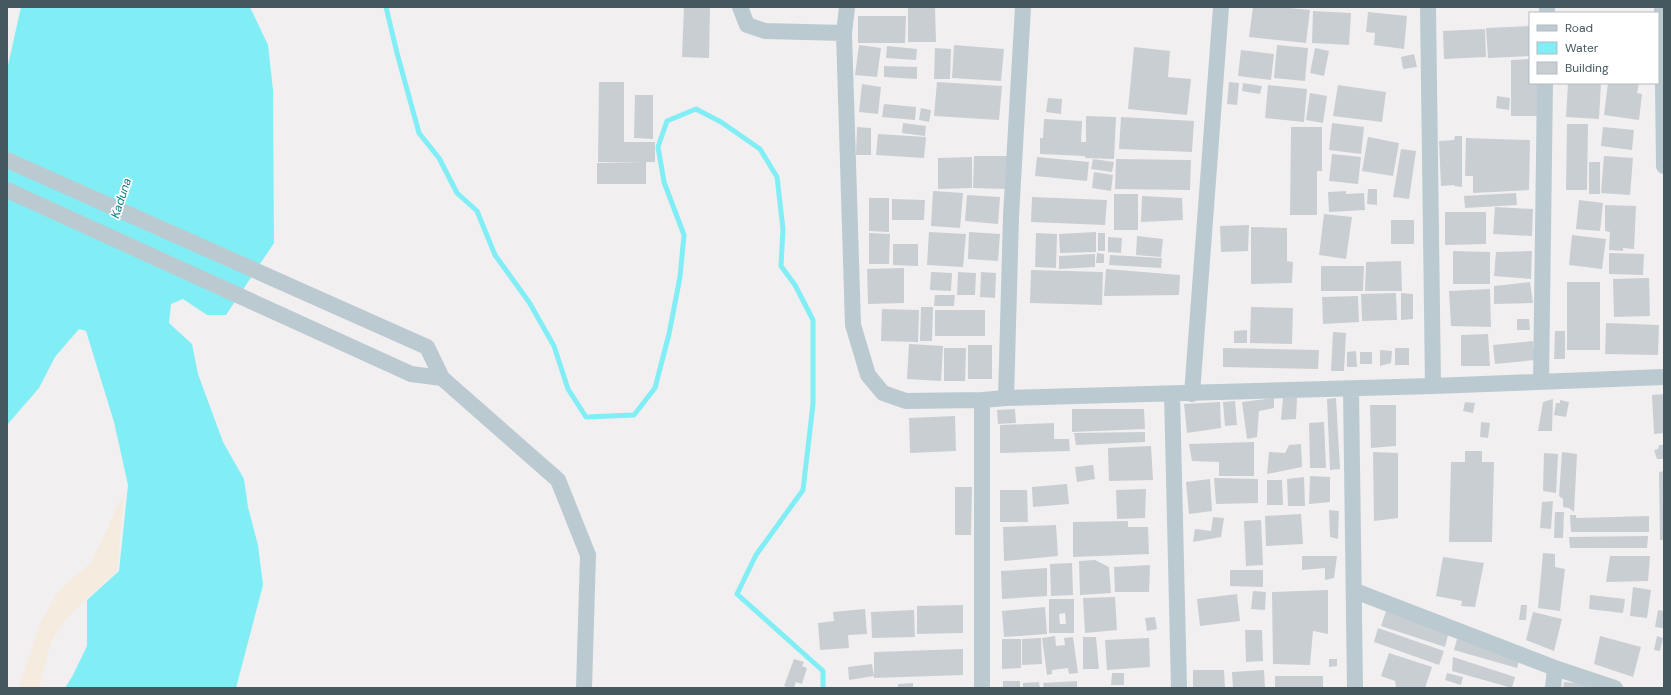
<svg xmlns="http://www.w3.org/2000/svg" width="1671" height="695" font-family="'DM Sans',sans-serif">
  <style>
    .sand { fill: #f5ebdf }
    .water { fill: #81eef6 }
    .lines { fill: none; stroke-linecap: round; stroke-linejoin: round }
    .stream { stroke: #81eef6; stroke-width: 5 }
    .building { fill: #c9ced3; fill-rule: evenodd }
    .minor { stroke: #bbcad0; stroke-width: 16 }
    .labels { text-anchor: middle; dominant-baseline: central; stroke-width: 3.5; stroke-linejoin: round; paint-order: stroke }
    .water-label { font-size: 12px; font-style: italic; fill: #057d85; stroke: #fff }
  </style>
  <rect width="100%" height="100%" fill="#f2eff0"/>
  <!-- sand -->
  <path class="sand" d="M124,493L117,571C94,592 67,613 52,641C47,652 44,674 39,688H19L40,623L60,589L91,563Z"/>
  <!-- water -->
  <path class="water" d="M21,7H250L268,45L273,90L274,243L226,315H207L183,299L171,304L169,323L192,344L198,374L223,442L244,479L248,507L258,545L263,585L236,688H65L73,675L87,646V600L119,571L128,485L114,422L86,331L79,329L55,357L39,388L7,425V70Z"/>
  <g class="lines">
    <!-- stream -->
    <path class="stream" d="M386,7L397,53L419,133L439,158L457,193L477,211L495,255L529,302L554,346L568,389L586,417L634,415L655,388L669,334L680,277L684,235L664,182L658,147L667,121L696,109L721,122L760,149L777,177L783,229L781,266L795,285L813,320V404L803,490L756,555L737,594L823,671V688"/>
  </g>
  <!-- building -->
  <path class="building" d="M684,7H710L709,58L682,57Z
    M908,7H935L936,42H908Z
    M1253,7H1279L1310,10L1306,43L1249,37Z
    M1313,11L1351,13L1349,45L1312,43Z
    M1368,12L1407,16L1404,49L1374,45L1375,33L1366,32Z
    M858,16H906L905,43H858Z
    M1530,26V56L1488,58L1486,28Z
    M1485,29L1486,57L1444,59L1443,31Z
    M859,45L881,48L877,77L855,75Z
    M954,45L1004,49L1001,81L952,78Z
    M1277,45L1308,48L1305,81L1274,78Z
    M887,46L917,49L916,60L886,58Z
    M1134,47L1170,51L1168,77L1191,79L1187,115L1128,109Z
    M935,48L951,49L950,79H934Z
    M1315,48L1329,51L1324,76L1310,73Z
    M1241,50L1274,54L1271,80L1238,76Z
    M1414,54L1417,67L1403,69L1401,57Z
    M1530,59V83H1538V116H1511V60Z
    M884,66L917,67V79L884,77Z
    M599,82H624V142H655V162H598Z
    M937,82L1002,86L999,120L934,116Z
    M1229,82L1239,83L1237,105L1227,104Z
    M1243,83L1262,86L1260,94L1242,91Z
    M1568,83H1601L1599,119L1566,117Z
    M1608,83H1639L1637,93L1642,94L1639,120L1604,115Z
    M862,84L881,87L878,114L859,112Z
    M1268,85L1307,89L1304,122L1265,118Z
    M1338,85L1386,92L1382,122L1333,116Z
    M1310,93L1327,96L1323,123L1306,120Z
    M635,95H653V139L634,138Z
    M1497,96L1510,98L1509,110L1496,108Z
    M1048,98L1062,99L1061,114L1046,112Z
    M884,104L916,107L915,120L882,117Z
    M921,108L931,110L929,122L919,120Z
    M1086,116L1116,117L1114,159L1085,158V156L1040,154V138H1043L1044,119L1082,121L1081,142H1086Z
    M1121,117L1194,121L1192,152L1119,149Z
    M903,123L926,126L925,136L902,133Z
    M1332,123L1364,127L1361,154L1329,150Z
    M1567,124H1588L1587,190H1566Z
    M857,127L871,128V155H856Z
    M1291,127H1322V171H1317V215H1290Z
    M1603,127L1634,130L1632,150L1601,146Z
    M878,134L926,137L924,158L876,155Z
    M1455,136H1462V187L1454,186V185L1441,186L1439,141L1454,140Z
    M1368,137L1399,143L1393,176L1362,171Z
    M1466,138L1530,140L1529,190L1473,193V176H1465Z
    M1401,149L1416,151L1409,199L1393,197Z
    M1332,154L1361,157L1358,184L1329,181Z
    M974,156H1007V189L973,188Z
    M1604,156L1633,158L1630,195L1601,193Z
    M972,157V188L938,189V158Z
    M1037,157L1089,162L1087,181L1035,176Z
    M1093,159L1114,162L1112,172L1091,169Z
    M1116,159L1191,160L1190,190L1115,189Z
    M646,162V184H597V163Z
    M1589,162H1600V194H1589Z
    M1094,172L1113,175L1111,191L1092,188Z
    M1368,189H1377V205L1367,204Z
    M933,191L963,193L960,228L931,226Z
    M1346,191V194L1364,193L1365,210L1329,212L1328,192Z
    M1516,193L1517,205L1465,208L1464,196Z
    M1114,194H1138V230H1114Z
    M967,195L1000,197L998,224L965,221Z
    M1142,196L1182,198L1183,220L1141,222Z
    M1032,197L1107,200L1105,225L1031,222Z
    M869,198H889V232L869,231Z
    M892,199L925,200L924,220H892Z
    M1579,200L1603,203L1600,231L1576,229Z
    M1605,205L1636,206L1634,249L1623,248V251L1609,250L1610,232L1605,231Z
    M1495,207L1533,209L1532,236L1493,234Z
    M1445,212H1486V244L1445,245Z
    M1324,214L1352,217L1346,259L1319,255Z
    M1391,220H1414V244H1391Z
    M1249,225L1248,251L1221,252L1220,226Z
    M1251,227L1287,228V261L1293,262L1292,283L1251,284Z
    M929,232L966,234L963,267L927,265Z
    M969,232L1000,234L998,261L968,259Z
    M1096,232V252L1060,253L1059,234Z
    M869,233L890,234L889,264H869Z
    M1036,233L1057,234L1056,268L1035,267Z
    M1098,233H1105V251H1098Z
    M1572,235L1606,239L1602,269L1569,265Z
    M1137,236L1163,239L1161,257L1136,255Z
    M1108,237L1122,238L1121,253L1108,252Z
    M893,244H918V266L893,265Z
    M1453,251L1490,252V284H1453Z
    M1532,251L1531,279L1494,276L1496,252Z
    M1097,253L1104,254V263H1096Z
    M1609,253L1644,254L1643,275L1609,274Z
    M1095,254V267L1059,269V256Z
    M1110,255L1162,258L1161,268L1109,265Z
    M1401,261L1402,291H1365L1366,262Z
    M1321,266H1364L1363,291H1321Z
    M904,268V303L868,304L867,269Z
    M1106,269L1180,275L1179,295L1104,296Z
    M1031,270L1103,272L1102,305L1030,303Z
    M931,272L952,273L951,291L930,290Z
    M958,272L976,273L975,295H957Z
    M981,272L996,273L995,298L980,297Z
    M1649,278L1650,316L1614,317L1613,279Z
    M1530,282L1533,303L1494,304V286Z
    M1567,282H1600V350H1567Z
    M1490,289L1491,327L1451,326L1449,291Z
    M1396,293L1397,320L1362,321L1361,294Z
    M1401,293L1413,294V319L1401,320Z
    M935,295H955L954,306H934Z
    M1358,296L1359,322L1323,324L1322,297Z
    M921,307H933L932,341H920Z
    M1251,307L1293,308L1292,344L1250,343Z
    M882,309L919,310L918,342L881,341Z
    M935,310H985V336H935Z
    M1517,319H1529L1530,330H1517Z
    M1606,323L1659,325L1658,355L1605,354Z
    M1247,330V343H1234V331Z
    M1555,331H1565V359H1554Z
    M1333,332L1346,333L1344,371H1331Z
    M1488,334L1490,366H1461V335Z
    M1533,341L1535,360L1495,364L1493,345Z
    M909,344L943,346L941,381L907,379Z
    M968,345H992V379H968Z
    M944,348H966L965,381H944Z
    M1223,348L1319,350L1318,369L1223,367Z
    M1395,348H1409V365H1395Z
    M1380,350L1392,351L1391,363L1380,366Z
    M1356,351L1357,367H1347V352Z
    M1360,352H1372V364H1360Z
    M1664,394V433L1654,434L1652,395Z
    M1274,398V408L1259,411L1257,437L1247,439L1242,402Z
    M1283,398H1297L1296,419L1281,420Z
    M1336,398L1340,469L1330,470L1327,399Z
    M1553,399L1552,431H1538L1543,402Z
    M1560,400L1569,402L1566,417L1554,415L1556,403H1560Z
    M1235,401L1237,425L1225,426L1223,402Z
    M1220,402L1221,428L1187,433L1184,404Z
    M1465,402L1475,403L1473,413L1463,411Z
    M1370,405H1396V446L1371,448Z
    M1015,409L1016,423L998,424L997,410Z
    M1072,409H1144L1145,429L1072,432Z
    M955,416L956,451L910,453L909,418Z
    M1324,422L1326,468H1310L1309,423Z
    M1481,422L1490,423L1488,438L1480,437Z
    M1054,423V439H1069L1070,451L1000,453V425Z
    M1145,432V442L1076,445L1074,433Z
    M1254,442V476H1219V462L1192,461L1189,444Z
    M1301,444L1302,467L1267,474L1269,452L1285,453L1289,445Z
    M1659,445H1664V459H1657L1654,450L1658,449Z
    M1151,446L1153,480L1109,481L1108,448Z
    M1465,451H1482V462H1494L1492,542H1449L1451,462H1465Z
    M1373,452L1398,453V518L1374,521Z
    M1562,452L1577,454L1574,512L1569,508L1563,507V499L1559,496Z
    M1544,453L1558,454L1556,493L1543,491Z
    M1093,465L1095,479L1077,482L1075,467Z
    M1664,471V540H1660L1659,472Z
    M1310,476L1330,477V502L1309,504Z
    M1304,477L1305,506H1288L1287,479Z
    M1214,478L1258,479V503L1216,504Z
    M1210,479L1212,511L1189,514L1186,482Z
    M1267,480H1282L1283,505H1267Z
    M1067,484L1069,504L1033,507L1032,487Z
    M955,487H972L971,535H955Z
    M1146,489L1145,518L1117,519L1116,490Z
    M1000,490H1027L1028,522H1000Z
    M1553,501L1551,529L1540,528L1542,502Z
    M1329,510L1339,511L1338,539L1330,537Z
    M1555,512H1564L1563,538H1554Z
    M1301,514L1303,544L1266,546L1265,516Z
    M1570,515H1576V518L1649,516V532H1571Z
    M1213,517L1224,518L1221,537L1193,542L1195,529L1211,531Z
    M1261,520L1263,565L1246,566L1244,521Z
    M1128,521V527H1148L1149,554L1073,557V522Z
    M1056,525L1058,556L1004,561L1003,527Z
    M1648,536L1647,548H1570L1569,537Z
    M1543,553L1555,554V567L1565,569L1560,611L1538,608Z
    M1302,556H1337L1334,578L1325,580V568L1302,570Z
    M1610,556H1650L1648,581L1606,582Z
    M1443,557L1484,563L1475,607L1461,606L1462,601L1436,596Z
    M1095,560L1109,567L1111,593L1080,595L1079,561Z
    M1072,563L1073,595L1051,596L1050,564Z
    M1150,565L1149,592H1115L1114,567Z
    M1047,568V596L1002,599L1001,571Z
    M1230,570H1263V587L1230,586Z
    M1633,587L1651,590L1647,618L1630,616Z
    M1328,590V634L1313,631L1310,665L1273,664L1272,592Z
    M1253,591L1266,592L1265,610L1251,609Z
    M1237,594L1240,621L1200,626L1197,599Z
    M1590,595L1625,599L1623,613L1589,609Z
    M1115,597L1117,630L1085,633L1083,598Z
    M1049,599H1074V633H1049ZM1065,613L1066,624H1060L1059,614Z
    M963,605V633L917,634V606Z
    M1521,605H1527L1526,620H1519Z
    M1045,607L1047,634L1004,637L1002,611Z
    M865,609L867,634L848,635L849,648L820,650L818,623L834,621L833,612Z
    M914,610L915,637L872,638L871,612Z
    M1658,610L1664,611L1663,628L1655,627Z
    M1386,611L1449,631L1445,647L1381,626Z
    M1533,612L1562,619L1554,651L1526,640Z
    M1155,617L1157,629L1147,631L1145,618Z
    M1378,628L1444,651L1439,665L1374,642Z
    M1245,630H1262L1263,661L1246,662Z
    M1055,636L1056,646L1065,645L1064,638L1073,637L1078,673L1069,674L1068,668L1052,670V674L1047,675L1042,638Z
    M1600,636L1641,647L1633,677L1594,664Z
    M1657,636L1663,638L1660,651L1654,650Z
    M1083,637H1096L1099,669H1083Z
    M1041,638L1042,664L1022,665V639Z
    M1149,638L1150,667L1107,670L1105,640Z
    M1002,639H1021V668L1002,669Z
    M1457,639L1520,657L1517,668L1454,650Z
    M963,649V675L874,678V652Z
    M1389,653L1432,667L1425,688H1399L1396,687L1395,681L1381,676Z
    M1453,657L1515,677L1512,688L1452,671Z
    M794,659L804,662L802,666L807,668L802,684L796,682L794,688H790L784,686Z
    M1329,659H1337V666L1329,667Z
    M872,664L874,676L849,680L848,667Z
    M1193,670H1224L1225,688H1193Z
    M1264,670L1265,688H1233L1232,672Z
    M1112,673H1124V685H1111Z
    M1447,673L1463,677L1461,685L1445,680Z
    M1275,676H1323V688H1275Z
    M1003,681H1020V688H1003Z
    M1077,681V688H1044L1043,683Z
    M1039,682L1040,688H1023V683Z
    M1564,682L1587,684V688H1563Z
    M913,683V688H898V684Z"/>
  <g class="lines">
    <!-- minor -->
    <path class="minor" d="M740,7L747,25L765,31L844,33
      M847,7L844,33L853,325L868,375L883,393L906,401L982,400L1006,398L1433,386L1664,377
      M1428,7L1433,386
      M1662,7L1664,166
      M1547,13V7
      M7,160L427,347L442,378L558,480L588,555L584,688
      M7,190L411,374L442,378
      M1541,382L1545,83
      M1351,389L1355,688
      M1172,394L1179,688
      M1192,394L1221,7
      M1006,398L1011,216L1023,7
      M1355,591L1555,668L1615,688
      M982,688V400
      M1553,688L1555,668"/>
  </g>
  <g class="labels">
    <!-- water labels -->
    <g class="water-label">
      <text transform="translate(121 198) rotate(-72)">Kaduna</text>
    </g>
  </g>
  <!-- border -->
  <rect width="1671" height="695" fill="none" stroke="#45575f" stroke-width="16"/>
  <!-- legend -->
  <rect x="1529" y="12" width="130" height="72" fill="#ffffff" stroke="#b5bcbf"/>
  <rect x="1537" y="25" width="20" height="6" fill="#bbcad0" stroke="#b5bcbf"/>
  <text x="1565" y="32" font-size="12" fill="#45575f">Road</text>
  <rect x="1537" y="42" width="20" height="12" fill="#81eef6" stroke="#b5bcbf"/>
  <text x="1565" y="52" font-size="12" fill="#45575f">Water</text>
  <rect x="1537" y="62" width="20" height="12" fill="#c9ced3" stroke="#b5bcbf"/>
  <text x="1565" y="72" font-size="12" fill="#45575f">Building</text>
</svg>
